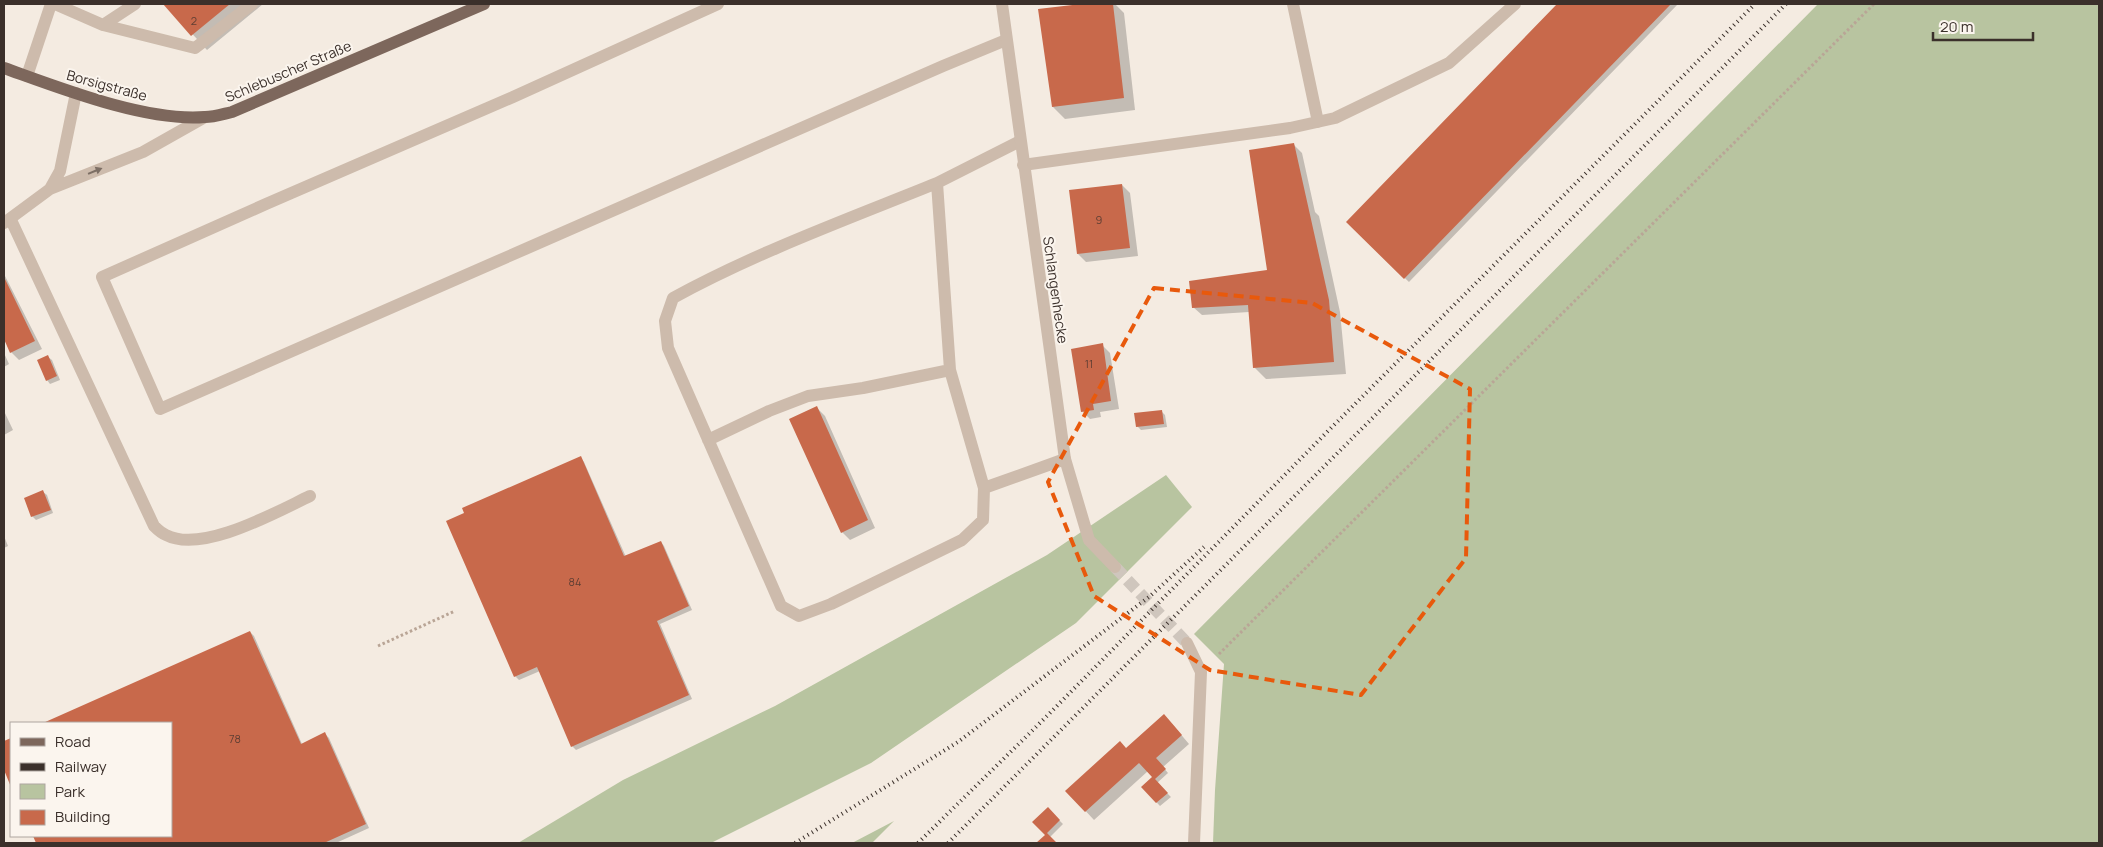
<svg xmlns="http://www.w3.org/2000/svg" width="2103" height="847" font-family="Manrope,sans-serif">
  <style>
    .green { fill: #b8c4a0 }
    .shadow { fill: #0003 }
    .building { fill: #c8694b }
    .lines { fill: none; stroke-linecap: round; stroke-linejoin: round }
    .street-tunnel { stroke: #cfc6bd; stroke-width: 12; stroke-dasharray: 12 6; stroke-linecap: butt }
    .path { stroke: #b9a596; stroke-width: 3; stroke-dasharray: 2.5 2.5; stroke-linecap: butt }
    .lane { stroke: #cdbbac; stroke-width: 12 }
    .street { stroke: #cdbbac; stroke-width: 12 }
    .primary { stroke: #7d675c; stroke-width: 12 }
    .rail { stroke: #3b302b; stroke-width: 4; stroke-dasharray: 1 4; stroke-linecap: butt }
    .oneway { fill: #7d6f65 }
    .marked { fill: none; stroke: #e8590c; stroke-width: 4; stroke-dasharray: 10 6; stroke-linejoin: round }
    .labels { text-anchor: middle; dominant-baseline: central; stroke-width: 4; stroke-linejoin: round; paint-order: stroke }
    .number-label { font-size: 11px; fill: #5e3e33 }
    .street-label { font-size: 14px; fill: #3b302b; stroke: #fbf5ee }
  </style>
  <rect width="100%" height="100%" fill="#f4ebe1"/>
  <!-- green -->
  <path class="green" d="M1818,4H2099V843H1213L1215,790L1224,664L1194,634Z
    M1166,475L1192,507L1076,623L871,763L711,843H518L623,780L775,706L1047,555Z
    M894,821L872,843H852Z"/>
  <!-- shadow -->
  <path class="shadow" d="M165,4H263L207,50Z
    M1090,4H1115L1124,13L1135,110L1065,119L1053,107L1039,10Z
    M1559,4H1678L1409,282L1347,222Z
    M1293,144L1302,153L1315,212L1319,216L1340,312L1346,374L1266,379L1254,367L1249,312L1202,315L1193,307L1269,273Z
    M1122,185L1130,193L1138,256L1086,262L1078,254Z
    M4,274L42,349L19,360L11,352L6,342L4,343Z
    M1102,345L1110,353L1119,409L1100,412L1101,417L1090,419L1082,411Z
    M4,353L9,364L4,367Z
    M48,357L52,360L60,380L50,384L47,380Z
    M817,408L825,416L875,528L850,540L842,532Z
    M4,411L13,430L4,435Z
    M1161,411L1165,415L1167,427L1141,430L1137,426Z
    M581,458L584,462L626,557L661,542L664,546L692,610L660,624L692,699L576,750L572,746L540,671L519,680L515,676Z
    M43,492L47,495L53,513L36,520L32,516Z
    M4,536L8,546L4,548Z
    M250,632L254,636L302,744L325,734L329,738L369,828L336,843H38L34,836H171V723H47Z
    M1172,724L1189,744L1163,767L1168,773L1157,783L1171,797L1160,806L1142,787L1153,777L1148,771L1094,820L1067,791L1126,749Z
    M11,739V784L4,767V743Z
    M1048,809L1063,824L1050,837L1055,843H1038L1046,835Z"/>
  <!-- building -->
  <path class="building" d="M163,4H230L191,36Z
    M1081,4H1113L1124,98L1052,107L1038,9Z
    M1557,4H1671L1404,279L1346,222Z
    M1294,143L1329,300L1334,362L1253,368L1248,305L1192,308L1189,281L1267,270L1249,150Z
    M1122,184L1130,248L1077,254L1069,190Z
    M4,277L35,341L10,353L4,339Z
    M1103,343L1111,401L1093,404L1094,410L1081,412L1071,349Z
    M48,355L57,376L46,381L37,360Z
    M817,406L868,520L841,533L789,419Z
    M1162,410L1164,424L1136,427L1134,413Z
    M581,456L624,556L661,541L689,606L657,621L689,695L571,747L537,667L514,677L446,521L464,513L462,508Z
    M43,490L51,510L31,517L24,498Z
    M250,631L301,744L325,732L366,824L324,843H36L33,836H171V723H43Z
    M1164,714L1182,735L1156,758L1166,769L1155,779L1168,793L1156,803L1141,787L1152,777L1139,763L1085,812L1065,791L1120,741L1126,748Z
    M11,738V787L4,770V741Z
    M1048,807L1060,820L1047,833L1057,843H1036L1045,835L1032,822Z"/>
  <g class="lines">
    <!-- street-tunnel -->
    <path class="street-tunnel" d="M1115,567L1187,643"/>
    <!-- path -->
    <path class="path" d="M378,646L455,611
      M1219,654L1874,4"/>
    <!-- lane -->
    <path class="lane" d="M55,4L103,25L135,4
      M718,4L513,97L266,204L102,277L160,409L943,66L1006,40
      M1293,4L1318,122
      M103,25L195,48L252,4
      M27,76L51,4
      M1020,141L937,183L950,370L984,488L1065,459
      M1023,165L1290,128L1335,118L1449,63L1515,4
      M937,183C848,219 757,252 673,298L665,321L668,348L781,606L799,616L831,604L962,540L983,520L984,488
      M11,220L154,526C157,529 161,533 166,535C202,554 276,512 310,496
      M708,440L769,411L808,396L863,388L950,370"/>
    <!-- street -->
    <path class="street" d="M1002,4L1065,459L1089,540L1115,567
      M50,189L60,171L76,93
      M4,223L50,189L143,152L205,117
      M1187,643L1201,672L1194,843"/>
    <!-- primary -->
    <path class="primary" d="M4,68C60,88 146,122 205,117C214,117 223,114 232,112L484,4"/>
    <!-- rail -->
    <path class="rail" d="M795,843L958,742L1149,597L1204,547
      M918,843L1045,718L1331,428L1755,4
      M948,843L1786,4"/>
  </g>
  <!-- one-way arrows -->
  <defs><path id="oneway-solid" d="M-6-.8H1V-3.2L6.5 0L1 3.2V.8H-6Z" transform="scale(1.25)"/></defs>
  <use class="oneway" href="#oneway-solid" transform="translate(95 171) rotate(-22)"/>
  <!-- marked area -->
  <path class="marked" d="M1154,288L1312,303L1470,389L1466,558L1361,695L1210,670L1094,596L1048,482Z"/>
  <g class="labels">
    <!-- number labels -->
    <g class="number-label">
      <text x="194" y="20">2</text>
      <text x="1099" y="219">9</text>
      <text x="1089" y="363">11</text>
      <text x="575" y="581">84</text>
      <text x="235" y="738">78</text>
    </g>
    <!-- street labels -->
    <g class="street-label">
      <text transform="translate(288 71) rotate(-23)">Schlebuscher Straße</text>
      <text transform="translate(107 85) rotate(15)">Borsigstraße</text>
      <text transform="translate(1056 290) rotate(82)">Schlangenhecke</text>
    </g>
  </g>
  <!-- border -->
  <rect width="2103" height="847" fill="none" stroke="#3b302b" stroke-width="10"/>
  <!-- legend -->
  <rect x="10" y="722" width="162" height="115" fill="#fbf5ee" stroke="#aea6a0"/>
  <rect x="20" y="738" width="25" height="8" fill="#7d675c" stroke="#aea6a0"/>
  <text x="55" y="747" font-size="15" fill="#3b302b">Road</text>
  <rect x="20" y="763" width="25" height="8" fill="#3b302b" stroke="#aea6a0"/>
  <text x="55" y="772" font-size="15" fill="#3b302b">Railway</text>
  <rect x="20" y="784" width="25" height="15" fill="#b8c4a0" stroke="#aea6a0"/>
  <text x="55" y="797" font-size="15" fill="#3b302b">Park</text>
  <rect x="20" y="810" width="25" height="15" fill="#c8694b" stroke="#aea6a0"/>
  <text x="55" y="822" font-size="15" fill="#3b302b">Building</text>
  <!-- scale -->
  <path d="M1933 32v8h100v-8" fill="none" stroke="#3b302b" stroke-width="2.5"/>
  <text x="1940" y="32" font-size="15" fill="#3b302b" stroke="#fbf5ee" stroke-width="4" paint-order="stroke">20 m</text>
</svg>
